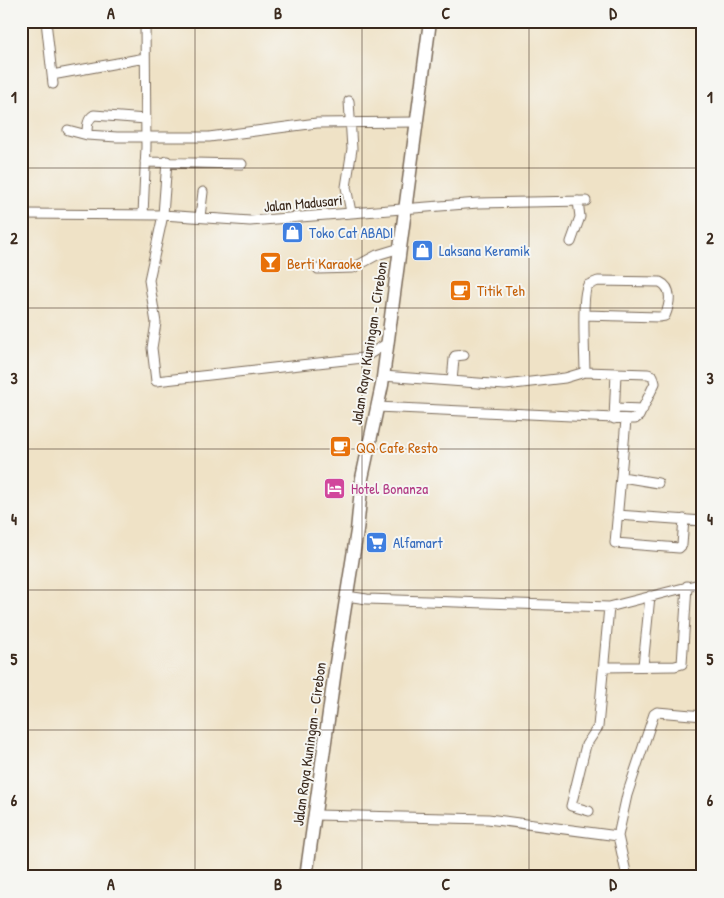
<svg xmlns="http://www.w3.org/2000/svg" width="724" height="898" font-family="'Patrick Hand',sans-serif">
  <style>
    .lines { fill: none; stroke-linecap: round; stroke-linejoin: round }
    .minor-casing { stroke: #7a6a59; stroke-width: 11 }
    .highway-casing { stroke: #7a6a59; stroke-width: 15 }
    .minor { stroke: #fff; stroke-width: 9 }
    .highway { stroke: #fff; stroke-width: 12 }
    .grid { fill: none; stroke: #3b2a1e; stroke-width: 1; stroke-opacity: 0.55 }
    .labels { text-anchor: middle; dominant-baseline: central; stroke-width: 4; stroke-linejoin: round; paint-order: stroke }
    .street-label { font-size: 15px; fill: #3b2a1e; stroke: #f6f6f2 }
    .shop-label { font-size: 15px; fill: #366cbe; stroke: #f6f6f2; text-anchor: start }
    .food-label { font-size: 15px; fill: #c56008; stroke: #f6f6f2; text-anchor: start }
    .hotel-label { font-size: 15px; fill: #b23c85; stroke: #f6f6f2; text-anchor: start }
    .neatline { fill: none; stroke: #3b2a1e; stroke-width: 2 }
    .grid-label { font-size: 16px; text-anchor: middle; font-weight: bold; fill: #3b2a1e }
  </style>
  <rect width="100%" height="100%" fill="#f6f6f2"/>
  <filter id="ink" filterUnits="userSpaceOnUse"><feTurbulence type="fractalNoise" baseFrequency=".02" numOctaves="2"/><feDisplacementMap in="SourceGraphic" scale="10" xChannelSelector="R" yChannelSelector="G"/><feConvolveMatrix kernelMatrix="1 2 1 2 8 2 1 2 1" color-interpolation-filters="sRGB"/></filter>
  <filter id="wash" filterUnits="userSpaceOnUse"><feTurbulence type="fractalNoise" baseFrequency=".0096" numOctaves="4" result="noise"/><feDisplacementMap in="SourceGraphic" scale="20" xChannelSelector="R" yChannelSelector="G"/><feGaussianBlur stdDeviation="1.12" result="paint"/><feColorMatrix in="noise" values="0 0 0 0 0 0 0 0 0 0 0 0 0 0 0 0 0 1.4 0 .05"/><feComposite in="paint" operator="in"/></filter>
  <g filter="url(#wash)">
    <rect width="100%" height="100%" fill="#efe2c6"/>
  </g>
  <g filter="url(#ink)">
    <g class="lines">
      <defs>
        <path id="minor" d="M46,21L53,84
          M52,75L145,58
          M349,101L352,149L346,187L351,212
          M146,119L94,115C87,119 87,127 87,135L117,137H209L317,123L416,122
          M68,130L87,135
          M167,161L163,215L149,280L156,323L152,348L156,381L363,358L386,344
          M145,162L242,164
          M21,214L163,215L250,221L478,203L586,201
          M143,215L146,147L145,21
          M200,217L203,192
          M571,242L580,217L578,201
          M318,269L353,268L377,255L400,248
          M584,315L659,317L665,316C670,304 673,288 660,282L598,281L588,285C581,293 585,358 585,372
          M452,381L454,359L455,356L464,355
          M377,407L635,419L639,416L655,383L653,376L648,374L585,372L565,378L505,385L383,376
          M615,408L643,409
          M614,419L616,373
          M626,420L615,543L679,548L682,545L684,519
          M622,477L658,483
          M617,515L703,521
          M702,583L703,571
          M346,596L367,599L609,607L703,583
          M643,666L650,596
          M604,667L675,666L682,664L687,586
          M589,811L571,806L586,745L598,727L609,607
          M316,815L488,819L618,836
          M627,877L618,836L627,795L654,714L657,712L703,716"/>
        <path id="highway" d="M306,877L336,663L357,531L362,478L382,385L430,21"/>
      </defs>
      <!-- minor casing -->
      <use href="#minor" class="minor-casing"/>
      <!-- highway casing -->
      <use href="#highway" class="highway-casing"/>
      <!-- minor -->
      <use href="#minor" class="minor"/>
      <!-- highway -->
      <use href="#highway" class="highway"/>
    </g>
  </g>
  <!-- grid -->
  <path class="grid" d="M195,21V877M362,21V877M529,21V877M21,168H703M21,308H703M21,449H703M21,590H703M21,730H703"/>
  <!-- icons -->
  <defs>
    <symbol id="shop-square" viewBox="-11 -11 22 22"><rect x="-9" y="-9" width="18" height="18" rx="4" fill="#3f7fe0" stroke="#f6f6f2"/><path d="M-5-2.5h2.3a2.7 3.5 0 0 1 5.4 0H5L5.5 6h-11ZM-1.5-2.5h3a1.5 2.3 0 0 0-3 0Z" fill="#fff"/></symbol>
    <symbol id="bar-square" viewBox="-11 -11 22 22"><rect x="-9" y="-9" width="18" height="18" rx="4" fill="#e8710a" stroke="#f6f6f2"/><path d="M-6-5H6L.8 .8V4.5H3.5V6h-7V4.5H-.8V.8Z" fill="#fff"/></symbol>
    <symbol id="cafe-square" viewBox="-11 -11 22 22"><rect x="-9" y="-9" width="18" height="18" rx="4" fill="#e8710a" stroke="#f6f6f2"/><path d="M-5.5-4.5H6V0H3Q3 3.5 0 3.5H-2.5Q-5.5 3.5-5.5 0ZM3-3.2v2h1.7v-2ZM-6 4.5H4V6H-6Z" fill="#fff"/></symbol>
    <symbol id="hotel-square" viewBox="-11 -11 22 22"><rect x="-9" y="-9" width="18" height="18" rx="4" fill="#d1479c" stroke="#f6f6f2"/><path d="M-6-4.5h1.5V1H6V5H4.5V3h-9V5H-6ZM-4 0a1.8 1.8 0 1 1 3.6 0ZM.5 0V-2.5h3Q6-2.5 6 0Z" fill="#fff"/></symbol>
    <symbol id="supermarket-square" viewBox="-11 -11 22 22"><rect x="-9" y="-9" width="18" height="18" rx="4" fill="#3f7fe0" stroke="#f6f6f2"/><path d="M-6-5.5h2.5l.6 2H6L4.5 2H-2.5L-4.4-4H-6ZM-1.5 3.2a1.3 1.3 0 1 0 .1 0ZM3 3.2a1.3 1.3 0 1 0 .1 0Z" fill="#fff"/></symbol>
  </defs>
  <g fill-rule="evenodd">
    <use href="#shop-square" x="280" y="220" width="25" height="25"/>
    <use href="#shop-square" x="410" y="238" width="25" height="25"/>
    <use href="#bar-square" x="258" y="250" width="25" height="25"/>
    <use href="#cafe-square" x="448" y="278" width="25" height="25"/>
    <use href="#cafe-square" x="328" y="434" width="25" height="25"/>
    <use href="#hotel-square" x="322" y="476" width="25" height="25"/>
    <use href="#supermarket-square" x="364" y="530" width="25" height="25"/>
  </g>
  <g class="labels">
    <!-- street labels -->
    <g class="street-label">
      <text transform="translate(303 203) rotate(-5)">Jalan Madusari</text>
      <text transform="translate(369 343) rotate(-81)">Jalan Raya Kuningan - Cirebon</text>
      <text transform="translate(309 744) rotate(-82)">Jalan Raya Kuningan - Cirebon</text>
    </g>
    <!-- shop labels -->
    <g class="shop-label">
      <text x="309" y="232">Toko Cat ABADI</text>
      <text x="439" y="250">Laksana Keramik</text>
      <text x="393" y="542">Alfamart</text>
    </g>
    <!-- food labels -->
    <g class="food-label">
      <text x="287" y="263">Berti Karaoke</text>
      <text x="477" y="290">Titik Teh</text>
      <text x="356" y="447">QQ Cafe Resto</text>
    </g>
    <!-- hotel labels -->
    <g class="hotel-label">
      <text x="351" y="488">Hotel Bonanza</text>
    </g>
  </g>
  <!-- margin -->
  <rect width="724" height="898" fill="none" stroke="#f6f6f2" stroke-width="55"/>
  <rect x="28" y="28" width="668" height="842" class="neatline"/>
  <g class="grid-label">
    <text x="111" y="19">A</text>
    <text x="278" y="19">B</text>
    <text x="446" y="19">C</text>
    <text x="613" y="19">D</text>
    <text x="14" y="103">1</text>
    <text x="710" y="103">1</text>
    <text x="14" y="244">2</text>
    <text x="710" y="244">2</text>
    <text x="14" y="384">3</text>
    <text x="710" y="384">3</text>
    <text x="14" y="525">4</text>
    <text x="710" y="525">4</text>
    <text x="14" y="665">5</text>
    <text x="710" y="665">5</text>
    <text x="14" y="806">6</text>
    <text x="710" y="806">6</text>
    <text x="111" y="890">A</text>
    <text x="278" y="890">B</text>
    <text x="446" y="890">C</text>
    <text x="613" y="890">D</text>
  </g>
</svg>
